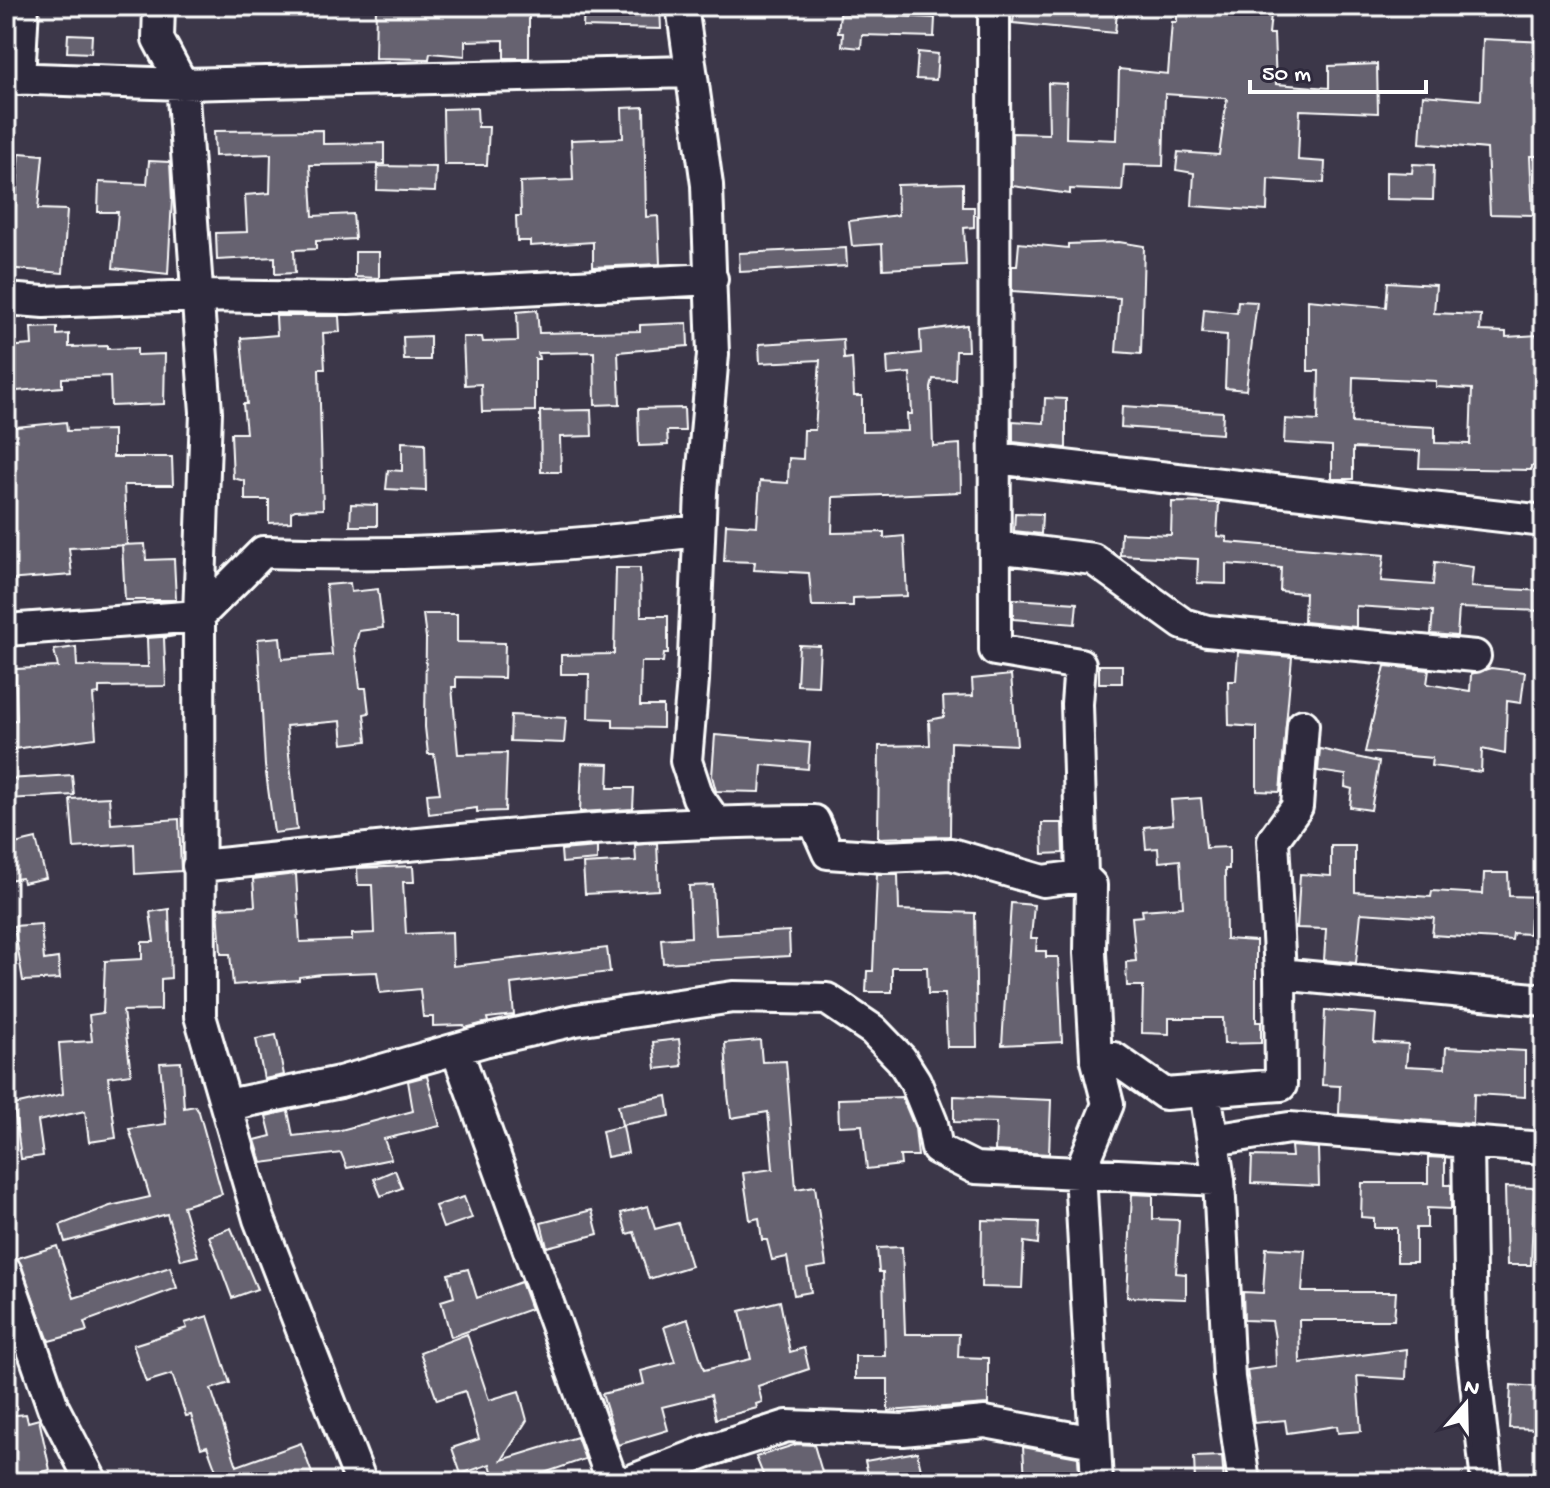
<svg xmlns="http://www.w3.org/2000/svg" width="1550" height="1488" font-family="'Gochi Hand',sans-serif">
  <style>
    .building { fill: #666270; stroke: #fff; stroke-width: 2; fill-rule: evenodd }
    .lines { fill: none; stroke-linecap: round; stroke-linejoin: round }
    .minor-casing { stroke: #fff; stroke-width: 36 }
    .minor { stroke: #2f2a3d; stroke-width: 30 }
  </style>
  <rect width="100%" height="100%" fill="#3c3749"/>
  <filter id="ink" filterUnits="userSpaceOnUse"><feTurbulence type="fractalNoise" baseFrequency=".0125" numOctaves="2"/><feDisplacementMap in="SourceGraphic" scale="16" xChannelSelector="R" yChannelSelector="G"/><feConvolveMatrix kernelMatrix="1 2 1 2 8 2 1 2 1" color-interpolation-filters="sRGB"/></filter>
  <g filter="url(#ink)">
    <!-- building -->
    <path class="building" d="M376,6H529V58H504V40L465,41V56L430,53L429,59L375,58Z
      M584,6H660L661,29L583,27Z
      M1015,6L1117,12L1115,33L1013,23Z
      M1177,11L1271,14L1269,34H1274L1276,84L1329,88V66L1377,64L1378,113L1300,110L1298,160L1325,162L1324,183L1268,179L1267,211L1192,206L1194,173L1176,170L1178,152L1219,155L1227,99L1224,98L1165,94L1163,166L1124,165L1122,191L1070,189V194L1012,186V133L1049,134L1048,83L1067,84L1066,138L1117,140L1119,69L1168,74L1172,22H1177Z
      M840,13L935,18L934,37L862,35L861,48L842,46L843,33H838Z
      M68,34L92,35L91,53L67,52Z
      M1483,39L1544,42V156H1530L1533,215L1490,214L1487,149L1420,143L1423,95L1481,100Z
      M918,52L938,54L936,80L916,79Z
      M644,107L646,217L658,216L660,264L593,267V242L530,246V241H517L516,216H521L520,182L573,180L571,140L623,138L622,108Z
      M477,108L478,127H489L487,165H444L443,109Z
      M323,130V144L384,143V164L310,165L313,216L353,214L355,239L316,241V249L294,250L295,273L275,274V257L217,260L216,233L247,232L245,195L270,193L271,154L215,156L214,131Z
      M20,153L43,155L38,209L67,210L63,273L6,268V208H15Z
      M149,161L170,162L172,199L168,274L113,268L118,212H98L99,182L147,184Z
      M1413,164L1434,165L1433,200L1386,199V172L1412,173Z
      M378,166L436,167L435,192L377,190Z
      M963,183V207H974V227L964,228L966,265L883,269L882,244L852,246L849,221L898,215L897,185Z
      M1119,242L1144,246L1141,354L1116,352L1120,298L1012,291V266H1017L1019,243L1068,248V244Z
      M846,248L847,266L740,272L739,253Z
      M355,252H379V278L355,277Z
      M1388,282L1436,285L1434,313L1481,315L1480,331L1506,332V337L1538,335L1541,390H1544V466H1531V470L1419,468L1420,451L1353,448V479H1332V446L1284,443L1285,419L1318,421L1319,371H1308V300L1386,307ZM1353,377L1436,381V387L1472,389L1470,444L1435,443V427L1352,423Z
      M1238,301L1257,302L1246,390L1225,388L1227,335L1202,333L1204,309L1237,313Z
      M537,310L539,333L640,331V325L687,323L688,346L618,352L620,404L595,405L594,352L538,353L539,359H535V411L482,412L481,384L465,385L463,337H482L483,342L518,341L517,312Z
      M276,316H339L340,332L323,333L325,369H319L323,509L295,510L291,512V522L269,523V500H245V481L233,478L231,433H246L243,404H247L241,338L277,335Z
      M967,325L968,351H956L955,380L933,379L931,388L933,446L960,444L961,492L833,497L832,533L884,532V538L904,536L907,596L853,598V606H812L809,573L754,570L755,562L724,561L726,524L757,526L760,481L788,483L789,458L803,459L804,430H815L820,360L760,363L759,344L843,339L844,359L852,358L854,396H862V432L908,431L907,414H912L910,373L888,375L887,357L921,353L920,331Z
      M57,327V335L69,334V347L107,346V349L137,348V355L165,354L164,404L111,406L110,376L62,378V387L6,392V347L32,345L31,328Z
      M430,336V360H404L403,337Z
      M1045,398L1066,399V448L1013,442V421L1044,423Z
      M1122,406L1223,412L1222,434L1121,427Z
      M684,408L685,431H667L668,445L639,446L638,409Z
      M591,410L592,436L560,437L561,472H541L540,411Z
      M66,422L67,431L113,430V457H172L173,485H124L127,545L69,548L72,575L6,580V428Z
      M402,442L425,443L426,491L386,489L388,470L402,471Z
      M1172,502L1219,503L1217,536L1227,537V542L1384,555L1381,581L1433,585L1435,562L1473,567L1471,587L1544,591V611L1459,608L1457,636L1431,634L1433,611L1356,606V627L1304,622L1305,593L1280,591L1281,568L1226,564V584L1197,583L1198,559L1120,555L1121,533L1171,535Z
      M351,504L377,505V526H350Z
      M1015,513L1042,514L1041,534L1014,531Z
      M145,544L146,560L174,559L176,600H125L122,545Z
      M616,568H640L641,616H668V654H664L663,662H641L640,706H663V728L613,727V719L588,718L589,674H561V655L614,654Z
      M350,583L351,592L378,589L383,628L359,631L355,646L360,688H366L369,713L364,714L367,741L343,744L341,721L286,726L297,830L274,833L265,766L258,639L280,637L282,659L332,655L326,585Z
      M1013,599L1077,603L1075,624L1013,619Z
      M423,614H457V642L505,643L504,678L456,677V687H452L458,754L507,753L505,811L477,812V808L429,814L427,794L440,793L434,754H428L425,727L426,638Z
      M175,636L164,638L166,686L99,687V694L93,695L96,738L6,750V721L17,720L15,669L58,667L54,650L76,647L77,666L148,667L147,638Z
      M799,645L820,646L818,686L797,685Z
      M1238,652L1292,657L1280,792L1257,791V727L1229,725L1228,681H1236Z
      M1099,665H1122V683H1099Z
      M1385,666L1429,670L1427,684L1470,691L1471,674L1491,668L1525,672L1521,703L1507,701L1505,754L1482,749L1481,772L1431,766L1432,758L1365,752Z
      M1011,675L1017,745L951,742L950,836L878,838L879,746L930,745L929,720L944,717L943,697L973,696L972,679Z
      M511,715L566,718L564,743L510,741Z
      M715,735L810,743L808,769L762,765L760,792L716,791L712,776Z
      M1320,749L1379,762L1371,810L1350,807L1352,789L1345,787L1346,775L1318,771Z
      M582,763L609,764L608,788H634L633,809L580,812Z
      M72,775L74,795L9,799L8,779Z
      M109,797L111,824L179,819L181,871L135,874L134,844L74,848L70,799Z
      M1201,798L1206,848L1229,847V869H1225L1226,939L1256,941V1022H1261V1043L1224,1044L1223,1018H1169V1034L1142,1033L1143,986H1127L1126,962L1136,961L1132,917L1143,916L1142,910L1183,907L1180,860L1159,862L1158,848L1146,849L1144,827L1173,824L1171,800Z
      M1042,823H1062L1063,853L1043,854Z
      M36,839L46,878L23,883L22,878L6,880V846Z
      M657,843L659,890L585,894L583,864L636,861L635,845Z
      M1331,846H1355V892L1431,897L1432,891L1483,894L1484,873H1508L1509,896L1544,897V916L1530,918L1529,934L1513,933L1512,940L1432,935L1434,918L1361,913L1356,963L1324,960L1326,929L1297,928L1300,874L1331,876Z
      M597,847V860L562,863L561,850Z
      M413,866L414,882H403L406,934L452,932L453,966L607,948L610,972L511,984L514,1015L487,1018L488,1022L465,1028L464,1025L433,1026V1017H423L420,989L380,993L377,972L321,974L299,977V980L233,985L230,954H221L218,908L255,906L253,879L296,874L300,942L352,940V934L374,933L372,885H358L357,868Z
      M877,874H898L899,910L975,913L977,1047H947L945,994H928L927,967H892V992H866L867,971H873Z
      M713,885L716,935L789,931L790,956L663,963L661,939L691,937L689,886Z
      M1011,903L1034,905L1031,938H1037L1036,951H1046V957H1058L1062,1042L1002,1045Z
      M169,909L171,978L161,979V1010L123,1011L131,1074L108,1077L116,1138L89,1142L85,1111L38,1121L43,1156L21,1159L14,1105L63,1094L59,1043L92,1041L89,1015L103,1013L105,961L142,959V942H154L150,912Z
      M41,924L44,960L58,958L60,979L23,981L14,926Z
      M1325,1010L1376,1014L1374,1042L1408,1044L1406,1066L1445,1068L1446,1047L1525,1051V1097L1474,1094L1473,1124L1339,1114L1340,1086L1322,1085Z
      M276,1035L284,1075L264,1079L256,1039Z
      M679,1039L682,1066L656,1069L653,1042Z
      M760,1040L762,1062L786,1061L796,1189L815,1186L826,1266L807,1269L811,1292L794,1295L787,1257L772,1260L767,1240H762L759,1218L750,1220L743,1173L773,1169L768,1112L731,1118L728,1095L725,1043Z
      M181,1062L184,1108L195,1106L199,1112L222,1194L183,1206L198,1256L181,1260L167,1214L65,1242L60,1225L110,1206L150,1197L129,1129L166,1124L160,1063Z
      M427,1076L440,1126L384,1139L391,1159L347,1168L341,1153L262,1163L255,1140L271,1136L266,1116L288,1111L293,1136L337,1131L413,1111L408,1081Z
      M667,1096L670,1116L622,1125L618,1105Z
      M954,1096L1051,1100L1049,1154L995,1151L996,1123L954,1122Z
      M902,1097L915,1128L918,1156H900L901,1165L867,1169L862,1125L839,1126L838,1099Z
      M623,1126L628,1153L607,1157L602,1131Z
      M1291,1146L1318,1148L1319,1186L1251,1183L1252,1156L1292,1157Z
      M1428,1157L1445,1158V1185H1451V1209L1427,1208V1228H1416V1262H1397V1228H1374V1218L1361,1217L1362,1183H1428Z
      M395,1170L402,1188L381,1196L374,1179Z
      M1505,1187L1534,1188L1531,1265H1507Z
      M1132,1194L1153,1195V1219L1179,1220L1176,1273L1186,1274V1299L1127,1297Z
      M464,1197L472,1218L443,1228L435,1206Z
      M648,1206L655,1229L678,1223L691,1266L649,1279L634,1232L627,1234L621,1213Z
      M592,1210L598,1234L547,1247L541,1223Z
      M982,1220L1039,1222L1038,1244L1024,1242L1022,1288L981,1287Z
      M231,1228L257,1289L232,1298L209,1236Z
      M57,1246L74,1298L170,1267L177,1288L84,1322L87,1331L49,1341L18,1258Z
      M902,1247L905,1334H959L958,1357L988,1358V1404L888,1411V1379H855V1356H885L883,1272H879L877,1248Z
      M1266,1248L1305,1250L1302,1292H1396L1394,1320H1299L1300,1363L1407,1349L1406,1379L1357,1376L1361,1431L1338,1433L1337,1426L1287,1433L1285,1420L1254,1423L1247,1370L1276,1366L1275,1338L1272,1321L1244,1320L1243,1292L1263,1293Z
      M468,1269L477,1298L521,1282L531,1309L451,1337L441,1301L454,1297L448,1274Z
      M780,1301L790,1352L804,1348L809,1369L758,1386L762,1402L756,1404L757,1408L716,1419L711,1395L662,1407L668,1430L618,1445L602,1394L644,1384L641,1371L675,1362L664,1327L688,1319L704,1370L751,1359L740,1311Z
      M208,1316L230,1383L211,1389L237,1466L301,1443L315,1482H199L217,1473L207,1446L201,1448L191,1415L186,1416L172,1374L146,1382L133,1345L187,1328L185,1323Z
      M467,1334L489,1400L519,1391L527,1420L502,1460L577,1437L585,1459L518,1482H495L490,1464L461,1474L452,1448L479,1439L465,1391L437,1400L420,1352Z
      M1511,1385L1539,1387L1538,1391L1544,1392V1429L1509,1428Z
      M26,1414L28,1422L39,1419L50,1470L34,1474L37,1482H15L6,1451V1416Z
      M797,1444L814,1445L825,1482H766L756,1457Z
      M1023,1447L1078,1457L1079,1475L1025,1479Z
      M917,1452L924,1482H870L865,1461Z
      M1222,1456L1224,1482H1195L1194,1457Z"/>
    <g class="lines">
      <defs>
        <path id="minor" d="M159,6L158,39L182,84L206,412L199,616L200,1016L259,1219L361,1482
          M682,6L707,185L713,354L701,492L693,680L686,761L698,797L715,821
          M994,6L995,650L1080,664L1077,704L1082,876L1091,885L1090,953L1096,1057L1108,1104L1080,1172L1097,1482
          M6,78L182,84L691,72
          M19,79L23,6
          M6,299L44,302L196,296L348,298L712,279
          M996,458L1544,521
          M995,547L1093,559L1183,624L1207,631L1475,656
          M6,630L199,616L263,552C413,557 550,549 698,531
          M198,866C403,846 608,821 814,821L828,853L885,857L951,854L1043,881L1082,876
          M1280,974L1273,840L1297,807L1303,725
          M457,1051L610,1475L620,1482
          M1096,1057L1114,1058L1165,1094L1281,1085L1280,974L1544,1000
          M1205,1092L1219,1180L1229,1378L1244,1482
          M228,1105L340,1082L484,1041L576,1020L733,997L827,999L873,1030L901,1059L915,1081L932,1123L937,1149L975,1168L1219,1180
          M1213,1140L1289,1128L1544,1148
          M1468,1144L1471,1338L1487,1482
          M6,1272L53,1407L92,1482
          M628,1482L705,1452L787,1426L903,1430L985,1422L1094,1442"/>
      </defs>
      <!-- minor casing -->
      <use href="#minor" class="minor-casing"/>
      <!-- minor -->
      <use href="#minor" class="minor"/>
    </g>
  </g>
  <!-- margin -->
  <rect width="1550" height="1488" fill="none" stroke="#2f2a3d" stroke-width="32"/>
  <rect x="16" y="16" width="1518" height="1456" fill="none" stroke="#fff" stroke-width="3" filter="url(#ink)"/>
  <!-- north arrow -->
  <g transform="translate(1466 1404) rotate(20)" stroke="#2f2a3d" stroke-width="6" paint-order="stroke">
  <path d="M0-6L14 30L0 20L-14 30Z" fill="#ffffff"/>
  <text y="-12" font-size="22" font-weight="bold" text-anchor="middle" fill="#ffffff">N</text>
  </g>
  <!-- scale -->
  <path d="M1250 80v12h176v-12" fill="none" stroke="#ffffff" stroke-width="4"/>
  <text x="1262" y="80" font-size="24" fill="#ffffff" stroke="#2f2a3d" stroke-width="6" paint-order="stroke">50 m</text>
</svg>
